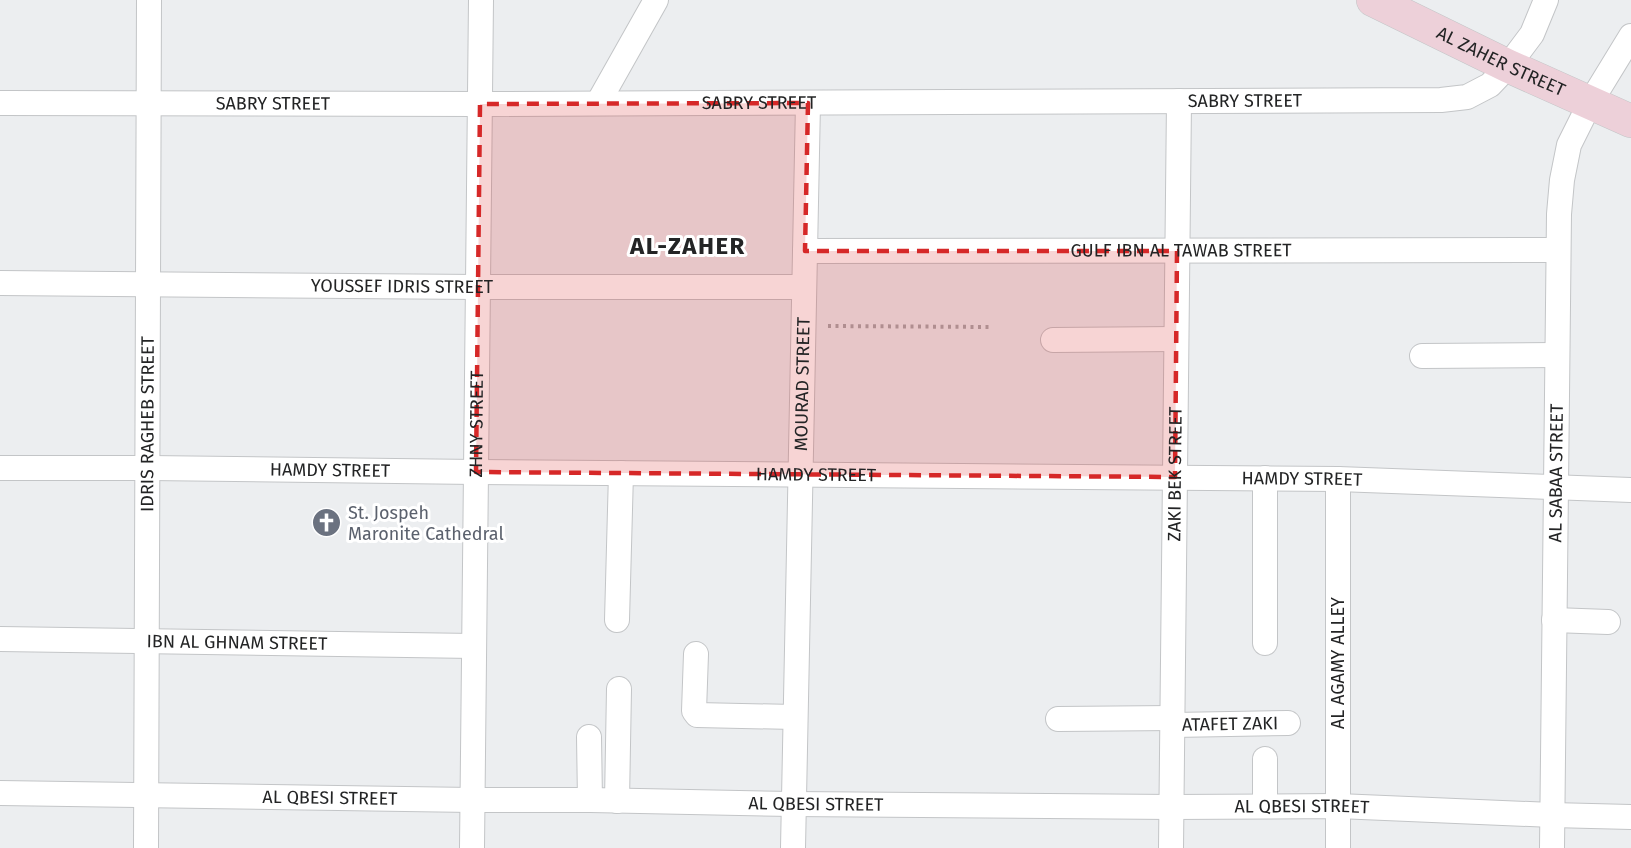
<svg xmlns="http://www.w3.org/2000/svg" width="1631" height="848" font-family="'Fira Sans',sans-serif">
  <style>
    .lines { fill: none; stroke-linecap: round; stroke-linejoin: round }
    .street-casing { stroke: #c3c5c7; stroke-width: 26 }
    .secondary-casing { stroke: #c3c5c7; stroke-width: 34 }
    .path { stroke: #a7a8aa; stroke-width: 4; stroke-dasharray: 3 4.5; stroke-linecap: butt }
    .street { stroke: #fff; stroke-width: 24 }
    .secondary { stroke: #edd0d9; stroke-width: 33 }
    .marked { fill: #d62828; fill-opacity: 0.2; stroke: #d62828; stroke-width: 4.5; stroke-dasharray: 12 8; stroke-linejoin: round }
    .labels { text-anchor: middle; dominant-baseline: central; stroke-width: 6; stroke-linejoin: round; paint-order: stroke }
    .street-label { font-size: 18px; fill: #232425; stroke: #fff }
    .worship-label { font-size: 18px; fill: #5b616d; stroke: #fff; text-anchor: start }
    .district-label { font-size: 24px; font-weight: bold; letter-spacing: 1.5px; fill: #232425; stroke: #fff }
  </style>
  <rect width="100%" height="100%" fill="#eceef0"/>
  <g class="lines">
    <defs>
      <g id="street">
        <path id="s1" d="M0,103L480,104L1441,100L1467,97L1490,85L1508,66L1532,34L1546,0"/>
        <path d="M598,103L656,0"/>
        <path id="s2" d="M805,251L1557,250"/>
        <path id="s3" d="M0,283L478,287H804"/>
        <path d="M1053,340L1176,339"/>
        <path d="M1422,356L1556,355"/>
        <path id="s4" d="M0,468H149L476,472L1338,479L1631,490"/>
        <path d="M617,620L621,473"/>
        <path d="M1554,620L1608,622"/>
        <path id="s5" d="M0,639L474,646"/>
        <path d="M1265,643V478"/>
        <path d="M696,654L694,711L697,715L794,717"/>
        <path d="M1058,719L1173,718"/>
        <path id="s6" d="M1173,725L1288,723"/>
        <path d="M589,737L590,800"/>
        <path id="s7" d="M0,793L472,800H590L792,804L1172,807L1338,806L1552,815L1631,817"/>
        <path d="M617,801L619,689"/>
        <path d="M1265,806V759"/>
        <path id="s8" d="M146,848L149,0"/>
        <path id="s9" d="M472,848L481,0"/>
        <path id="s10" d="M793,848L808,103"/>
        <path id="s11" d="M1171,848L1179,101"/>
        <path d="M1338,848V479"/>
        <path id="s12" d="M1552,848L1559,214L1562,180L1569,145L1590,103L1631,36"/>
      </g>
      <g id="secondary">
        <path id="s13" d="M1373,0L1508,66L1631,121"/>
      </g>
    </defs>
    <!-- street casing -->
    <use href="#street" class="street-casing"/>
    <!-- secondary casing -->
    <use href="#secondary" class="secondary-casing"/>
    <!-- path -->
    <path class="path" d="M828,326L990,327"/>
    <!-- street -->
    <use href="#street" class="street"/>
    <!-- secondary -->
    <use href="#secondary" class="secondary"/>
  </g>
  <!-- marked area -->
  <path class="marked" d="M808,103L805,251H1177L1175,477L476,472L480,104Z"/>
  <!-- icons -->
  <defs>
    <symbol id="church-disc" viewBox="-11 -11 22 22"><circle r="9.5" fill="#6b7280" stroke="#fff"/><path d="M-1.2-6h2.4v3.5h3.3v2.4h-3.3V6h-2.4V-.1h-3.3v-2.4h3.3Z" fill="#fff"/></symbol>
  </defs>
  <g fill-rule="evenodd">
    <use href="#church-disc" x="310" y="506" width="33" height="33"/>
  </g>
  <g class="labels">
    <!-- street labels -->
    <g class="street-label">
      <text stroke="none"><textPath href="#s13" startOffset="142">AL ZAHER STREET</textPath></text>
      <text stroke="none"><textPath href="#s1" startOffset="1245">SABRY STREET</textPath></text>
      <text stroke="none"><textPath href="#s1" startOffset="759">SABRY STREET</textPath></text>
      <text stroke="none"><textPath href="#s1" startOffset="273">SABRY STREET</textPath></text>
      <text stroke="none"><textPath href="#s2" startOffset="376">GULF IBN AL TAWAB STREET</textPath></text>
      <text stroke="none"><textPath href="#s3" startOffset="402">YOUSSEF IDRIS STREET</textPath></text>
      <text stroke="none"><textPath href="#s10" startOffset="464">MOURAD STREET</textPath></text>
      <text stroke="none"><textPath href="#s8" startOffset="424">IDRIS RAGHEB STREET</textPath></text>
      <text stroke="none"><textPath href="#s9" startOffset="424">ZHNY STREET</textPath></text>
      <text stroke="none"><textPath href="#s4" startOffset="330">HAMDY STREET</textPath></text>
      <text stroke="none"><textPath href="#s12" startOffset="375">AL SABAA STREET</textPath></text>
      <text stroke="none"><textPath href="#s4" startOffset="816">HAMDY STREET</textPath></text>
      <text stroke="none"><textPath href="#s11" startOffset="374">ZAKI BEK STREET</textPath></text>
      <text stroke="none"><textPath href="#s4" startOffset="1302">HAMDY STREET</textPath></text>
      <text stroke="none"><textPath href="#s5" startOffset="237">IBN AL GHNAM STREET</textPath></text>
      <text transform="translate(1338 663) rotate(-90)">AL AGAMY ALLEY</text>
      <text stroke="none"><textPath href="#s6" startOffset="57">ATAFET ZAKI</textPath></text>
      <text stroke="none"><textPath href="#s7" startOffset="330">AL QBESI STREET</textPath></text>
      <text stroke="none"><textPath href="#s7" startOffset="816">AL QBESI STREET</textPath></text>
      <text stroke="none"><textPath href="#s7" startOffset="1302">AL QBESI STREET</textPath></text>
    </g>
    <!-- worship labels -->
    <g class="worship-label">
      <text x="348" y="513">St. Jospeh<tspan x="348" dy="21">Maronite Cathedral</tspan></text>
    </g>
    <!-- district labels -->
    <g class="district-label">
      <text x="688" y="246">AL-ZAHER</text>
    </g>
  </g>
</svg>
